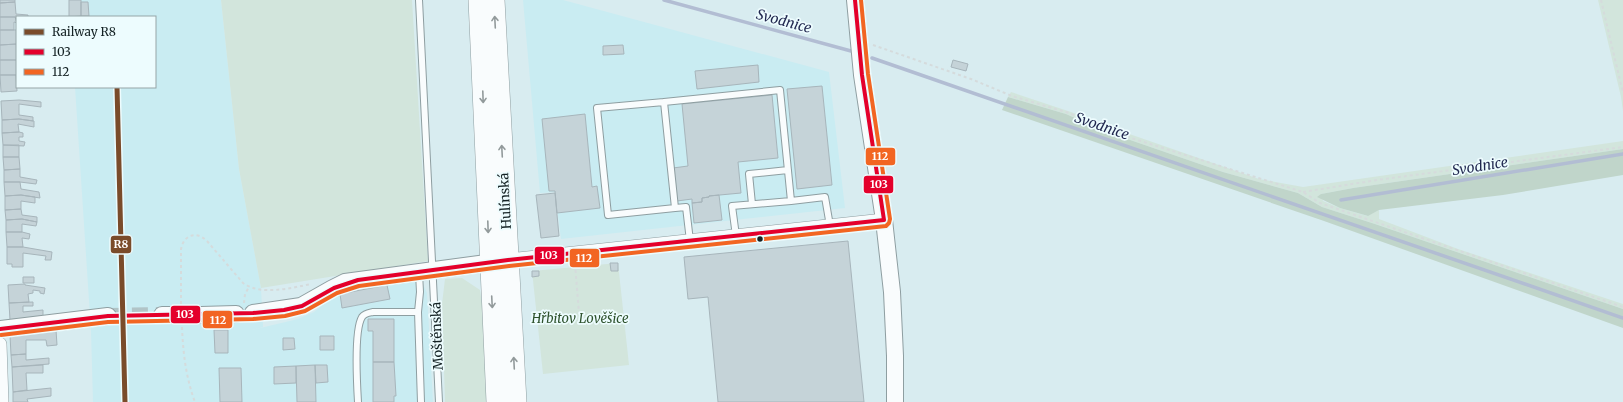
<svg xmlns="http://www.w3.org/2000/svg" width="1623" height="402" font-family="Merriweather,serif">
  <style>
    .built { fill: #c9ecf2 }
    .green { fill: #d2e5dc }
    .forest { fill: #c0d5ca }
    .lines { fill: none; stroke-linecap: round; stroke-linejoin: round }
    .stream { stroke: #b2bdd3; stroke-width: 3.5 }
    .building { fill: #c5d3d8; stroke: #a7b5bb }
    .tertiary-tunnel { stroke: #b1c4c7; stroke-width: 16; stroke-dasharray: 16 8; stroke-linecap: butt }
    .service-casing { stroke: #8e9ea1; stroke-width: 8 }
    .minor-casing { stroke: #8e9ea1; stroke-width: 14 }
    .tertiary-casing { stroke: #8e9ea1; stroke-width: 18 }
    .primary-casing { stroke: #8e9ea1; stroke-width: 22 }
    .path { stroke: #d5dbdc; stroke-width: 2; stroke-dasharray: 3 3; stroke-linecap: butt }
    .service { stroke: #f9fcfd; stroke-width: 6 }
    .minor { stroke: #f9fcfd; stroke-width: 13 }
    .tertiary { stroke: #f9fcfd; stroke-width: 16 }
    .primary { stroke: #f9fcfd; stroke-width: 21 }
    .bus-1-casing { stroke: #edfcfe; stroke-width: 7 }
    .bus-2-casing { stroke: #edfcfe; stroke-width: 7 }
    .bus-1 { stroke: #e4002b; stroke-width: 4 }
    .bus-2 { stroke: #f26522; stroke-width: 4 }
    .rail-1-casing { stroke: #edfcfe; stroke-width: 8 }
    .rail-1 { stroke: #7a4b2a; stroke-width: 5 }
    .oneway { stroke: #929a9b }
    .bus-dot { fill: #142224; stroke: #edfcfe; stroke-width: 1.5 }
    .labels { text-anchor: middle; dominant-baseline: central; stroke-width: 3.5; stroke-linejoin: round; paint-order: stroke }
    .street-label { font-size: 13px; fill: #142224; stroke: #edfcfe }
    .park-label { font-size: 13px; font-style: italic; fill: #2e522d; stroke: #edfcfe }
    .water-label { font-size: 14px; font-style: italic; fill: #1f264e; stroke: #edfcfe }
    .line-badge { stroke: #edfcfe; stroke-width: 1.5 }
    .badge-label { font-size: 11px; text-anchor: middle; font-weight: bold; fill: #fff }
  </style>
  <rect width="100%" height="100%" fill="#d8ecf0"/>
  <!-- built -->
  <path class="built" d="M69,0H221L239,169L261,288L263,327L252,330L298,319L314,312L337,293L421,280L427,293L433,402H93L91,331L75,87H155V17H70Z
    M523,0H563L829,72L845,208L561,239L555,192L540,193Z"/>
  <!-- green -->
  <path class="green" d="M221,0H412L428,261L261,288L239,169Z
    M1598,0H1623V111L1621,97Z
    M1011,92L1071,112L1115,129L1259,179L1303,187L1623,141V149L1353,188L1321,194L1323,201L1340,208L1367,216L1379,210V219L1458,249L1623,304V309L1375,224L1322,207L1298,193L1223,172L1107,132L1066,114L1008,97Z
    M618,263L629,365L543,374L532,271Z
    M462,278L480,290L483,310L488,402H445L442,304L445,279Z"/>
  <!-- forest -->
  <path class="forest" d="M1008,97L1066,114L1107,132L1223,172L1298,193L1322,207L1375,224L1623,309V328L1324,221L1002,110Z
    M1623,149V175L1503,195L1379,210L1368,216L1340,208L1317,197L1321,194L1353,188Z"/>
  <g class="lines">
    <!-- stream -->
    <path class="stream" d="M664,0L851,51
      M872,58L1623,318
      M1341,200L1623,154"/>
  </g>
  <!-- building -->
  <path class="building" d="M0,0H15V2L0,3Z
    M69,0H81V16L69,17Z
    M15,2L16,14L28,15V17H17V18L15,17H0V3Z
    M81,2H88L89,16H81Z
    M0,17H15L17,23L14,22V30H0Z
    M0,30H17V44L0,45Z
    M17,44V60H0V45Z
    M623,45L624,54L603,55V46Z
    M0,60H17V76L16,75H0Z
    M953,60L968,64L966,71L951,67Z
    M758,65L759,82L697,89L695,71Z
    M0,75H16L17,91L1,92Z
    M822,86L832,185L797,189L787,89Z
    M772,95L778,158L738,162L741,193L709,196V197L702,198V202L692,203V199L677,201L673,168L688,166L682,104Z
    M19,100L41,102V107L19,104V115L33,117V121L19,119L2,120L1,101Z
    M585,114L592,187L597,186L600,208L557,213L555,191H549L542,119Z
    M19,119L34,121V127L18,124L19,132L2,133V120Z
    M19,132L23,133V137H19V141L25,142L24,146L3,145L2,133Z
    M3,145H19V157H3Z
    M3,157H19L20,169L4,170Z
    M20,169V177L37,180L36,184L20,182H4V170Z
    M4,182H20L21,189L39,192L40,198L21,195L5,196Z
    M555,193L559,236L541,238L536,195Z
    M21,195L35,197V203L21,201V209L5,210V196Z
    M719,195L722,220L694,223L692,203L702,202V198L709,197V196Z
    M21,209L22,215L37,217V222L22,219L6,220L5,210Z
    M22,219L37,222L36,226L22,224V232H6V220Z
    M6,232H22L30,234L29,239L22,238L23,247H7Z
    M848,241L864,402H718L708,297L688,299L684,257Z
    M7,247H23L52,252L51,260H45L46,256L23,253V267H12V264H7Z
    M610,263H618V271H611Z
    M532,271H539V276L532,277Z
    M23,277H34V283H23Z
    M25,284V285L45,288L44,294L40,293V291L33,290V293L28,294L29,302L9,303L8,285Z
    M387,285L390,299L342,308L340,294Z
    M33,302V306H23V312L43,310V316L10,320L9,303Z
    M368,319H394V362H373V331H368Z
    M56,330L57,345L47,346L46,340H26V354L11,355L10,335Z
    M214,330H228V353H215Z
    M320,336H334V350H320Z
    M283,338H294L295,349L283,350Z
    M26,354V360L49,358V364L12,367L11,355Z
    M373,362H394L396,396H394V402H373Z
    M43,365V373H26L27,390L13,392L12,367Z
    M315,365H327L328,382L316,383Z
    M315,365L316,402H297L296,366Z
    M296,366V383L274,384V367Z
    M219,368H241L242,402H220Z
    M51,388V396L27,399L28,402H13V392Z"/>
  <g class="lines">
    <!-- tertiary-tunnel -->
    <path class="tertiary-tunnel" d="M175,315H201
      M108,316L162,315"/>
    <defs>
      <path id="service" d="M419,0L439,402
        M664,102L780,90L791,201L732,206L736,236
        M791,201L825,197L830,226
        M752,204L749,174L788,170
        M675,208L664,102L597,108L608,215L675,208L686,207L690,241
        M419,273L420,292L418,312L421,402
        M358,402C357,385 354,330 362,317C365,313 368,313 373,312H418"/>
      <path id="minor" d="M508,260L884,220
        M0,344L2,402"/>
      <path id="tertiary" d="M855,0L862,75L884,220L892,292L895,356V402
        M253,313L301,306L331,289L345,282L501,261
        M162,315H175
        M201,315L236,314
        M0,329L108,316"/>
      <path id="primary" d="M479,0L497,402
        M494,0L516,402"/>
    </defs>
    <!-- service casing -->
    <use href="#service" class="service-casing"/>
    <!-- minor casing -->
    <use href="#minor" class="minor-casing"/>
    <!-- tertiary casing -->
    <use href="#tertiary" class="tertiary-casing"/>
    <!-- primary casing -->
    <use href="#primary" class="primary-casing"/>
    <!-- path -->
    <path class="path" d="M1601,0L1623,93
      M873,45L971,79L1012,96L1069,113L1112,132L1303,192L1320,203L1623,307
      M1303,192L1377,180L1623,147
      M575,264L579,313
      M244,303L245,294L249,287
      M181,304V249C184,234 197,231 207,241L243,283C261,296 291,288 311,284
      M182,327C183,353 186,378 195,402"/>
    <!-- service -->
    <use href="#service" class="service"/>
    <!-- minor -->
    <use href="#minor" class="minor"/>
    <!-- tertiary -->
    <use href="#tertiary" class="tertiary"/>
    <!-- primary -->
    <use href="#primary" class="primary"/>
    <defs>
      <path id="bus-1" d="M0,329L108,316L253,313L284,310L302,306L334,288L358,280L508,260L884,220L862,75L855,0"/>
      <path id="bus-2" d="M1,335L108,322L253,319L285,316L305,311L337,293L359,286L509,266L886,226L889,223L890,219L868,74L861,0"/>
    </defs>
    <!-- bus-1 casing -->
    <use href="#bus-1" class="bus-1-casing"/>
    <!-- bus-2 casing -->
    <use href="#bus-2" class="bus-2-casing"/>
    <!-- bus-1 -->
    <use href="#bus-1" class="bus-1"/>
    <!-- bus-2 -->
    <use href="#bus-2" class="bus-2"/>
    <defs>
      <path id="rail-1" d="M117,87L125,402"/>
    </defs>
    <!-- rail-1 casing -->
    <use href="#rail-1" class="rail-1-casing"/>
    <!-- rail-1 -->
    <use href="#rail-1" class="rail-1"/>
  </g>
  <!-- one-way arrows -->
  <defs><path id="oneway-shaft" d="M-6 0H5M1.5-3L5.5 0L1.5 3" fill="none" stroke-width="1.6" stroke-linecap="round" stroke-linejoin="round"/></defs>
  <g class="oneway">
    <use href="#oneway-shaft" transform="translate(495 22) rotate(-93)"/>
    <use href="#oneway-shaft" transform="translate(483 97) rotate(88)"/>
    <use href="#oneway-shaft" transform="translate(502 151) rotate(-93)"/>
    <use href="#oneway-shaft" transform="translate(488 227) rotate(88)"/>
    <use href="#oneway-shaft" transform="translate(492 302) rotate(87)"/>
    <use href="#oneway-shaft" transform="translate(514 363) rotate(-93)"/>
  </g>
  <!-- markers -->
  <circle class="bus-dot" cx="760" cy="239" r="3.5"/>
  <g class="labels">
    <!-- street labels -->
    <g class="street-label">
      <text transform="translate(505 201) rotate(-93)">Hulínská</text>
      <text transform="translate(437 336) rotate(-92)">Moštěnská</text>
    </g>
    <!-- park labels -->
    <g class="park-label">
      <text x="580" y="318">Hřbitov Lověšice</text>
    </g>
    <!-- water labels -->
    <g class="water-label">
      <text transform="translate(784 21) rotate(15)">Svodnice</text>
      <text transform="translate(1102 126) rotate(19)">Svodnice</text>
      <text transform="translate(1480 166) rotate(-9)">Svodnice</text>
    </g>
  </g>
  <g class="line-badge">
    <rect x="865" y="147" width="31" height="19" rx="4" fill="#f26522"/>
    <rect x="863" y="175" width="31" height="19" rx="4" fill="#e4002b"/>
    <rect x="110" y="235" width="22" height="19" rx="4" fill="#7a4b2a"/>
    <rect x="534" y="246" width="31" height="19" rx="4" fill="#e4002b"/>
    <rect x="569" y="248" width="31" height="20" rx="4" fill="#f26522"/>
    <rect x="170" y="305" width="31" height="19" rx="4" fill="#e4002b"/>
    <rect x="202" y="310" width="31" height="19" rx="4" fill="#f26522"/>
  </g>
  <g class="badge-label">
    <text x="880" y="160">112</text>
    <text x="879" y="188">103</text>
    <text x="121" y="248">R8</text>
    <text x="549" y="259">103</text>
    <text x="584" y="262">112</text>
    <text x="185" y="318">103</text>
    <text x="218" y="324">112</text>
  </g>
  <!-- legend -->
  <rect x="16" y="16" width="140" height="72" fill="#edfcfe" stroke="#96a5a7"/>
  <rect x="24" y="29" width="20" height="6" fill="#7a4b2a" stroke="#96a5a7"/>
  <text x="52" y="36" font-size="12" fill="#142224">Railway R8</text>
  <rect x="24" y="49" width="20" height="6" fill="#e4002b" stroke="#96a5a7"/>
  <text x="52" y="56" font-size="12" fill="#142224">103</text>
  <rect x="24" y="69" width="20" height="6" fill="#f26522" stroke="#96a5a7"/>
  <text x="52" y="76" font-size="12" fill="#142224">112</text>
</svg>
